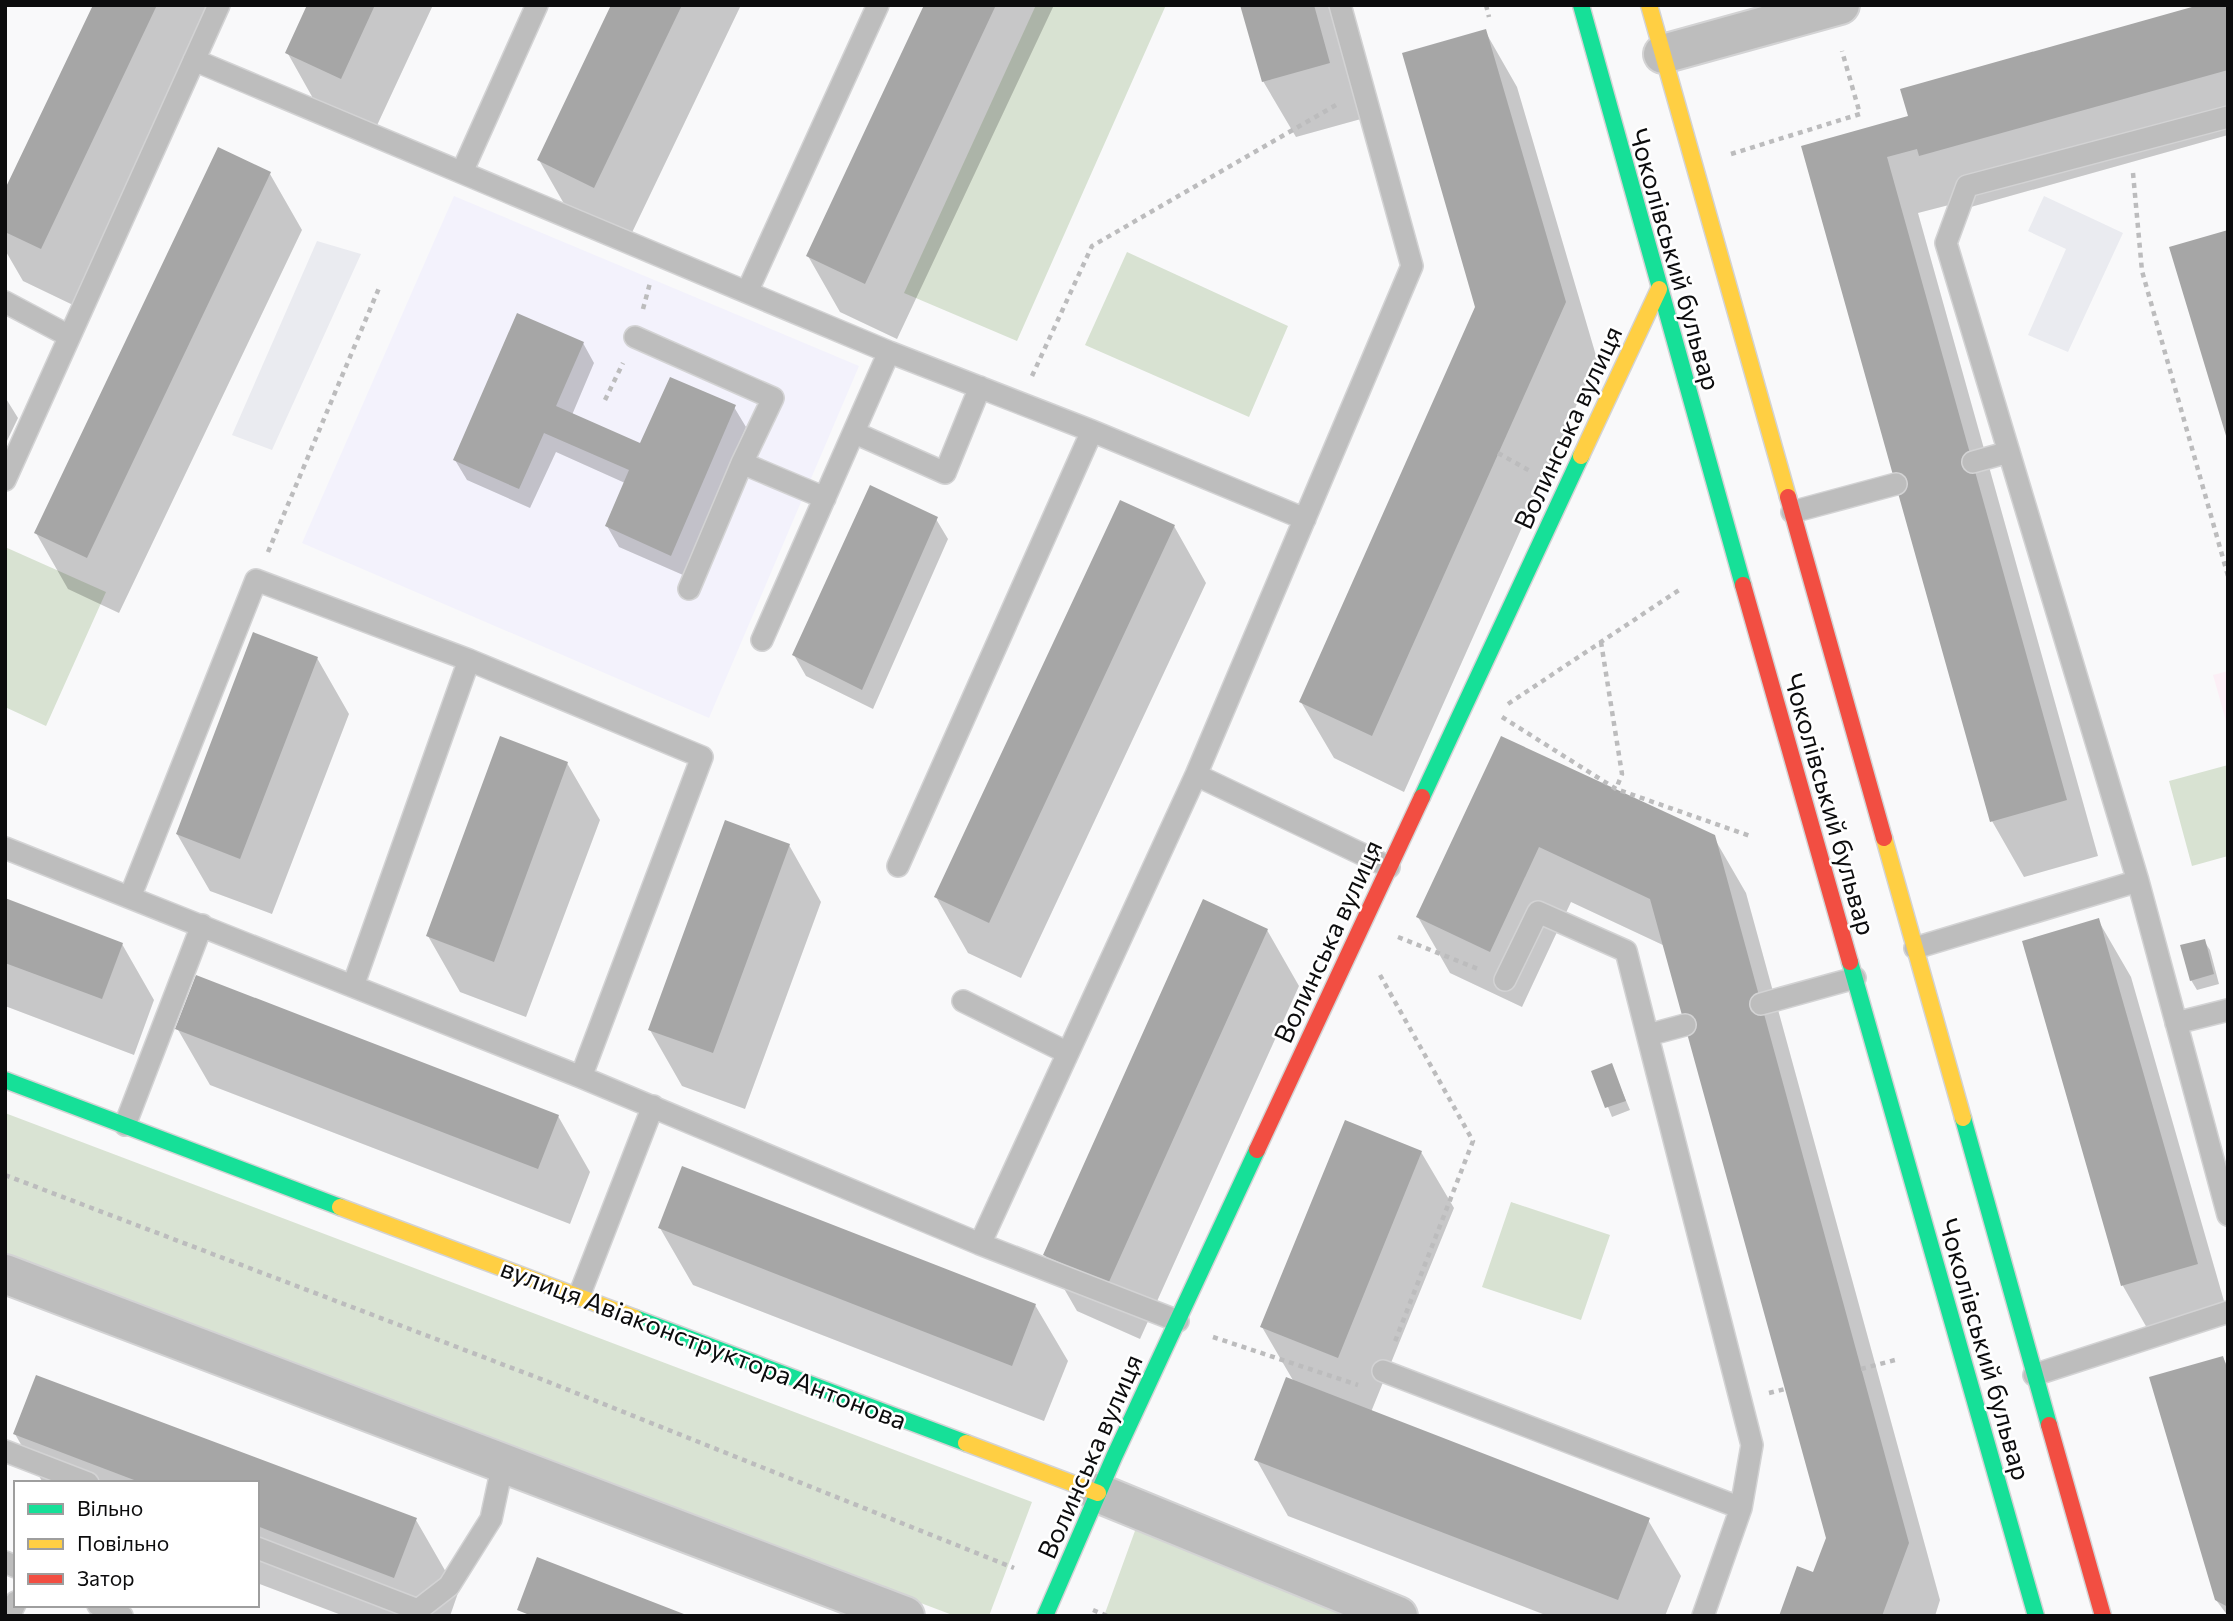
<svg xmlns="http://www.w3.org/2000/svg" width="2233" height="1621" font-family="Commissioner,sans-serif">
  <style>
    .commercial { fill: #fceff6 }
    .built { fill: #eaebf0 }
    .education { fill: #f3f2fc }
    .green { fill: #d8e2d2 }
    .forest { fill: #d9e3d3 }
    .shadow { fill: #0003 }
    .building { fill: #a6a6a6 }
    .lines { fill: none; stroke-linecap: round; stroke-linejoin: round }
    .lane-casing { stroke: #d3d3d4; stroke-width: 24 }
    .street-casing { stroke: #d3d3d4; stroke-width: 42 }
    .fast-casing { stroke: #d3d3d4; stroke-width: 19 }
    .slow-casing { stroke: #d3d3d4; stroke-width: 19 }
    .jam-casing { stroke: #d3d3d4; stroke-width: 19 }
    .path { stroke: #bcbcbd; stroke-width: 4.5; stroke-dasharray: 5 5; stroke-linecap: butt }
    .lane { stroke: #bdbdbd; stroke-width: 21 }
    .street { stroke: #bdbdbd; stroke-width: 38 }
    .fast { stroke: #16e098; stroke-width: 16 }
    .slow { stroke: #ffcf43; stroke-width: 16 }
    .jam { stroke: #f24e42; stroke-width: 16 }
    .labels { text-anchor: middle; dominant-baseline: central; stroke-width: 5; stroke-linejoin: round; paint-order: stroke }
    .street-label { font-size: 26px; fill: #0c0c0d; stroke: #fff }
  </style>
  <rect width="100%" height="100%" fill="#f9f9fa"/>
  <!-- commercial -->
  <path class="commercial" d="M2228,671V728L2213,675Z"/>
  <!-- built -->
  <path class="built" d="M2044,196L2123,233L2068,352L2028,335L2066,249L2028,231Z
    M317,241L361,254L272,450L232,435Z"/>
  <!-- education -->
  <path class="education" d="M454,196L859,366L709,718L302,543Z"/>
  <!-- green -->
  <path class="green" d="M1036,5H1166L1017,341L904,293Z
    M1127,252L1288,326L1249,417L1085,345Z
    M5,547L106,592L46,726L5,707Z
    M2228,765V856L2192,866L2169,781Z
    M1511,1202L1610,1235L1581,1320L1482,1287Z"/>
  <!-- forest -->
  <path class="forest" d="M5,1113L1032,1502L989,1616H955L5,1256Z
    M1136,1528L1352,1616H1104Z"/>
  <!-- shadow -->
  <path class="shadow" d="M95,5H215L73,305L23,281L5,250V193Z
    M309,5H433L373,134L319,109L287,52Z
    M613,5H741L627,243L571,216L539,160Z
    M925,5H1054L897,339L840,312L808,256Z
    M1242,5H1329L1361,119L1296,137L1263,81Z
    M2206,5H2225L2228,9V135L1953,212L1949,205L1918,213L2098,856L2024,877L1992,821L1803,147L1910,117Z
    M1485,31L1517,87L1597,359L1404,792L1334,758L1301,702L1477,307Z
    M270,174L302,230L119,613L68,589L36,533Z
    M583,343L594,363L572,415L641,445L734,407L746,427L683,575L619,547L607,526L625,483L556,452L530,508L467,480L455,460Z
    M5,397L18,418L5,445Z
    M936,519L948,539L873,709L806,676L794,655Z
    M1174,526L1206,583L1021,978L968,953L936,897Z
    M317,658L349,714L272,914L210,891L177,834Z
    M1502,738L1713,836L1746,893L1940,1600L1935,1616H1781L1814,1575L1828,1538L1665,946L1571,902L1522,1007L1450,973L1418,917Z
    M567,763L600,820L526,1017L460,992L428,936Z
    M789,845L821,902L745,1109L682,1086L650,1030Z
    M5,900L122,944L154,1000L134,1055L5,1006Z
    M2098,920L2131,977L2228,1315L2155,1342L2123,1286L2024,942Z
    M1267,930L1299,986L1140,1339L1077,1311L1044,1254Z
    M2204,941L2210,950L2219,984L2197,990L2191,980Z
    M177,1028L558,1116L590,1172L570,1224L210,1085Z
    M1611,1065L1630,1110L1612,1117L1594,1072Z
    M1421,1152L1454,1208L1371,1412L1648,1520L1681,1576L1665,1616H1548L1288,1516L1256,1459L1294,1382L1262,1327Z
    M660,1228L1035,1305L1068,1361L1044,1421L693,1285Z
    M2223,1358L2228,1367V1616L2216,1600Z
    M37,1377L416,1520L458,1593L450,1616H344L257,1583V1483H43L15,1434Z"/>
  <!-- building -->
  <path class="building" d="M93,5H157L41,249L5,232V189Z
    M307,5H375L341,79L285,53Z
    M611,5H682L594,188L537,160Z
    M924,5H996L865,284L806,256Z
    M1240,5H1314L1330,63L1262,82Z
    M2199,5H2225L2228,14V70L1919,156L1917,149L1887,157L2067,800L1990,822L1801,146L1908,116L1900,89Z
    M1486,29L1566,302L1372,736L1299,702L1475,307L1402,53Z
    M218,147L271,172L87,558L34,533Z
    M2228,230V439H2227L2169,247Z
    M517,313L584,342L556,406L640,443L670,377L736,405L671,556L605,526L629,470L544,433L519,489L453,460Z
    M870,485L938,517L862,690L792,655Z
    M1120,500L1175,525L989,923L934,897Z
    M253,632L318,657L240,859L176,834Z
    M500,736L568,762L494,962L426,936Z
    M1501,736L1715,835L1909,1543L1882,1616H1779L1797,1566L1813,1572L1826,1538L1650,899L1539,847L1490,952L1416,917Z
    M725,820L790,844L713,1053L648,1030Z
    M5,898L123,943L102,999L5,963Z
    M1203,899L1268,929L1108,1284L1043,1255Z
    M2099,918L2198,1264L2121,1286L2022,941Z
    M2205,939L2214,974L2190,981L2180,945Z
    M196,975L559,1115L538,1169L175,1029Z
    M1612,1063L1626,1101L1605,1108L1591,1071Z
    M1345,1120L1422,1151L1338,1358L1260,1327Z
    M682,1166L1036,1304L1012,1366L658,1228Z
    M2223,1356L2228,1371V1607L2215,1600L2149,1377Z
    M36,1375L417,1518L394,1578L257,1526V1483H142L13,1434Z
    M1286,1377L1650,1518L1618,1600L1254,1460Z
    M537,1557L689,1616H532L517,1610Z"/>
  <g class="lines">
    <defs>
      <path id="lane" d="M194,60L889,352L1092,431L1305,519
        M2228,117L1967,186L1946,243L2138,881L2228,1215
        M462,172L537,5
        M747,292L878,5
        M5,302L69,336
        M635,337L773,398L742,463
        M855,433L945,473L980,387
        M1973,462L2009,452
        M5,480L219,5
        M1792,512L1896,484
        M689,589L742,463L825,498
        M762,640L889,352
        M1196,775L1389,867
        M5,848L581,1077L980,1244L1178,1321
        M898,866L1092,431
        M130,897L256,580L469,660L702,757L581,1077
        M1915,948L2138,881
        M1505,980L1538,912L1626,951L1752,1445L1741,1508
        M353,986L469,660
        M963,1001L1068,1053
        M1761,1004L1855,978
        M2176,1023L2228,1010
        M1648,1035L1685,1025
        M125,1125L202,925
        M980,1244L1196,775L1412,266L1340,5
        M579,1296L653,1106
        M1383,1371L1741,1508L1703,1616
        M2034,1375L2228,1312
        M5,1451L88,1483
        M257,1548L418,1610L449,1586L491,1519L503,1463
        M5,1562L16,1567
        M98,1605L122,1616
        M9,1616L16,1602"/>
      <path id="street" d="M1663,54L1840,5
        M5,1274L905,1616
        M1098,1493L1398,1616"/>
      <path id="fast" d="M1581,5L1743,585
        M1422,797L1581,456
        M1850,962L2036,1616
        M5,1080L340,1207
        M1963,1118L2049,1425
        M635,1318L966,1443
        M1045,1616L1114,1457L1257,1150"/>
      <path id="slow" d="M1649,5L1788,497
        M1581,456L1659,289
        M1884,838L1963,1118
        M340,1207L635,1318
        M966,1443L1098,1493"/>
      <path id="jam" d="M1788,497L1884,838
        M1743,585L1850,962
        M1257,1150L1422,797
        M2049,1425L2103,1616"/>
    </defs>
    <!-- lane casing -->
    <use href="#lane" class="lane-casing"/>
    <!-- street casing -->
    <use href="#street" class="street-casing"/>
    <!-- fast casing -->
    <use href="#fast" class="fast-casing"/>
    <!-- slow casing -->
    <use href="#slow" class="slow-casing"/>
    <!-- jam casing -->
    <use href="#jam" class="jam-casing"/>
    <!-- path -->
    <path class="path" d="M1486,5L1489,17
      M1731,154L1860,114L1842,51
      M2133,173L2142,271L2228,576
      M643,309L650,283
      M1032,376L1092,246L1336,105
      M605,400L623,363
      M1498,453L1530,471
      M268,552L379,288
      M1601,642L1622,774L1616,789
      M1508,704L1682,588
      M1502,717L1616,789L1750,836
      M1398,937L1478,969
      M1380,975L1473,1141L1394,1344
      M5,1175L541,1379L1014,1568
      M1213,1337L1358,1385
      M1861,1369L1895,1360
      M1769,1393L1785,1389
      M1093,1610L1107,1616"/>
    <!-- lane -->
    <use href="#lane" class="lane"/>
    <!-- street -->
    <use href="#street" class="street"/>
    <!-- fast -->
    <use href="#fast" class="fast"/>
    <!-- slow -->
    <use href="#slow" class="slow"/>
    <!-- jam -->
    <use href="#jam" class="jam"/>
  </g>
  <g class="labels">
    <!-- street labels -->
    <g class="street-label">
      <text transform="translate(1676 259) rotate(74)">Чоколівський бульвар</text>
      <text transform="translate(1567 427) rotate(-65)">Волинська вулиця</text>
      <text transform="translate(1831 804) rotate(74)">Чоколівський бульвар</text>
      <text transform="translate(1327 941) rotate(-65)">Волинська вулиця</text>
      <text transform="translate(704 1343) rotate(21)">вулиця Авіаконструктора Антонова</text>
      <text transform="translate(1986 1349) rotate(74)">Чоколівський бульвар</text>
      <text transform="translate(1089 1456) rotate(-66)">Волинська вулиця</text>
    </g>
  </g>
  <!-- border -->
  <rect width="2233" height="1621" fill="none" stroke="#0c0c0d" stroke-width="14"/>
  <!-- legend -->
  <rect x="14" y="1481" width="245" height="126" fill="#ffffff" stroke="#9e9e9e" stroke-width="2"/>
  <rect x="28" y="1504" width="35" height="10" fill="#16e098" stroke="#9e9e9e" stroke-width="2"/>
  <text x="77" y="1516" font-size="21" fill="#0c0c0d">Вільно</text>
  <rect x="28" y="1539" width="35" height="10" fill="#ffcf43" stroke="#9e9e9e" stroke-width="2"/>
  <text x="77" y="1551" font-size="21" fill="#0c0c0d">Повільно</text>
  <rect x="28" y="1574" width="35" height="10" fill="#f24e42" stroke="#9e9e9e" stroke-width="2"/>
  <text x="77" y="1586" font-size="21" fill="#0c0c0d">Затор</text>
</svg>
